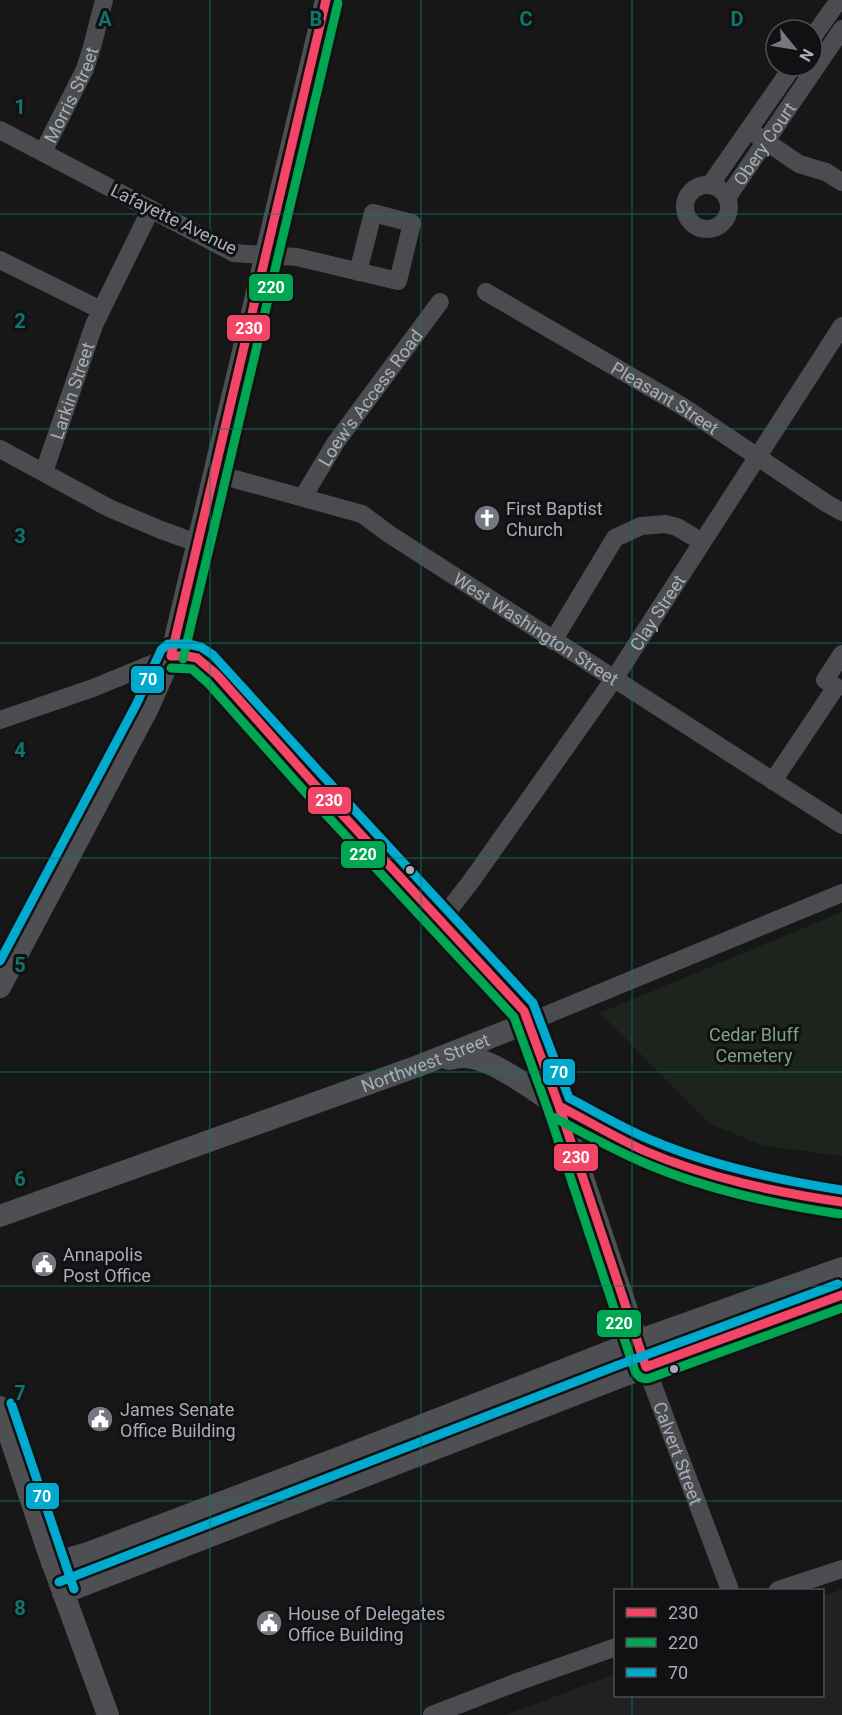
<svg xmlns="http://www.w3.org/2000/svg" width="842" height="1715" font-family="Roboto,sans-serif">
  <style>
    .built { fill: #212123 }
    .green { fill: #1d241e }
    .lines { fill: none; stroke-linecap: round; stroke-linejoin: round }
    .minor { stroke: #4b4c50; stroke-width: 18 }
    .major { stroke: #4d4f52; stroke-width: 22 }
    .bus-1-casing { stroke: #111113; stroke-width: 14 }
    .bus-2-casing { stroke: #111113; stroke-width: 14 }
    .bus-3-casing { stroke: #111113; stroke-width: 14 }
    .bus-1 { stroke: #f34667; stroke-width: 9 }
    .bus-2 { stroke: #00a651; stroke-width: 9 }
    .bus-3 { stroke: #00a9ce; stroke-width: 9 }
    .grid { fill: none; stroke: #0f766e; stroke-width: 1.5; stroke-opacity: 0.55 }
    .bus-dot { fill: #a8adb8; stroke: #111113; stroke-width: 2 }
    .labels { text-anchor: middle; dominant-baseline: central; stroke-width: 6; stroke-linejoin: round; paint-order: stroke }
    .street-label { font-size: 18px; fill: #a8adb8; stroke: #111113 }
    .poi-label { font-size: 18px; fill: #a8adb8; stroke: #111113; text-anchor: start }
    .park-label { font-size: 18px; fill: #7fa381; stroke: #111113 }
    .grid-label { font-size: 20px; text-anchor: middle; font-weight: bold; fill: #0f766e; stroke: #111113; stroke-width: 6; stroke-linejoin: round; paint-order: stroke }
    .line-badge { stroke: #111113; stroke-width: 2 }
    .badge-label { font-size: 16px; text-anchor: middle; font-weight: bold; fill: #fff }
  </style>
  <rect width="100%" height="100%" fill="#171717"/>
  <!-- built -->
  <path class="built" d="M842,1589V1715H505L615,1674L616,1696H822L823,1596Z"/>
  <!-- green -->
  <path class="green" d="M842,912V1156L764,1146L710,1124L600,1013Z"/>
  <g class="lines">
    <!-- minor -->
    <g class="minor">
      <path d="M812,38L839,0"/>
      <path d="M0,130L234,253L297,257L398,281L412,223L373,213L358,272"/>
      <path d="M755,134L799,164L826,172L842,182"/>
      <path id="s1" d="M43,152L85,69L92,47L104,0"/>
      <path d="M710,185L793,66"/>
      <circle cx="707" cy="207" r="22"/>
      <path id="s2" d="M727,198L842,29"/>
      <path d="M0,260L101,310"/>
      <path id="s3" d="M486,292L682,406L826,503L842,512"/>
      <path d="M0,449L109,508L161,530L197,543"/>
      <path id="s4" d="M44,472L94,325L151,209"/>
      <path id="s5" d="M213,473L362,514L389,534L842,825"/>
      <path id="s6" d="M303,497L336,442L440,302"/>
      <path d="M553,641L615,538L641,526L665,524L677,527L702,542"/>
      <path d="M0,720L93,688L171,656"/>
      <path d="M773,781L836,687L825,680L842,654"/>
      <path id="s7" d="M441,920L472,880L614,679L842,326"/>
      <path d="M527,1023L842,893"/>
      <path id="s8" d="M646,1367L730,1590"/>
      <path d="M778,1590L842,1569"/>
      <path d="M432,1715L520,1681L616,1647"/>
    </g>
    <!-- major -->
    <g class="major">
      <path d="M171,656C198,655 197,655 217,675L315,785L524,1011L559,1106L646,1367"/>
      <path d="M0,987L148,708L171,656L326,0"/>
      <path d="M449,1059C453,1058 458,1057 463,1057C487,1056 526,1085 548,1099C638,1154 737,1189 842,1202"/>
      <path id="s9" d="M0,1216L418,1066L527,1023"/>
      <path d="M0,1407L47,1548L108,1715"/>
      <path d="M52,1563L88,1553L346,1455L637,1341L842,1268"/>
      <path d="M63,1593L620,1377L842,1295"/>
    </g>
    <defs>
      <path id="bus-1" d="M171,656H187L197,658L217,675L315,785L524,1011L559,1106L646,1367
        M171,656L326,0
        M559,1106C588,1121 616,1138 645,1151C708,1178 775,1192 842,1202
        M646,1367L842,1295"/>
      <path id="bus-2" d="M183,659L338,3
        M171,668L192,669L208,683L306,793L514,1017L548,1110L635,1371C638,1377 643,1380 650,1378L842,1308
        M553,1117C582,1132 610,1148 640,1161C703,1189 772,1204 840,1214"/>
      <path id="bus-3" d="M0,961L137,703L161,650L168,644H188L201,647L213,655L324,777L533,1003L569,1098C596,1112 622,1128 651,1140C712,1166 777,1180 842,1190
        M11,1403L74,1589
        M59,1582L616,1366L838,1284"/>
    </defs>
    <!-- bus-1 casing -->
    <use href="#bus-1" class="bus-1-casing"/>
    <!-- bus-2 casing -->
    <use href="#bus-2" class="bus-2-casing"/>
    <!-- bus-3 casing -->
    <use href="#bus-3" class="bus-3-casing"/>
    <!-- bus-1 -->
    <use href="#bus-1" class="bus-1"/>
    <!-- bus-2 -->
    <use href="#bus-2" class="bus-2"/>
    <!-- bus-3 -->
    <use href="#bus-3" class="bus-3"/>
  </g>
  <!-- grid -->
  <path class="grid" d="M210,0V1715M421,0V1715M632,0V1590M0,214H842M0,429H842M0,643H842M0,858H842M0,1072H842M0,1286H842M0,1501H842M632,1696V1715"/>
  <!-- icons -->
  <defs>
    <symbol id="church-disc" viewBox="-11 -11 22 22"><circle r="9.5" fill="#757880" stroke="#111113"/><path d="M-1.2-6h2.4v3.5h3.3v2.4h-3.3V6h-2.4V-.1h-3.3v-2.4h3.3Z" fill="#fff"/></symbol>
    <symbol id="civic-disc" viewBox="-11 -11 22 22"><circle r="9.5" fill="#757880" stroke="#111113"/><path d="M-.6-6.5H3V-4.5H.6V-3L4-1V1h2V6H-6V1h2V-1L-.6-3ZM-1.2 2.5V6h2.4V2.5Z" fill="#fff"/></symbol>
  </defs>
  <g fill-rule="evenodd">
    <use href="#church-disc" x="472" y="503" width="30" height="30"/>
    <use href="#civic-disc" x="29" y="1249" width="30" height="30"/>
    <use href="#civic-disc" x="85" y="1404" width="30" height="30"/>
    <use href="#civic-disc" x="254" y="1608" width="30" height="30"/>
  </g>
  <!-- markers -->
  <g class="bus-dot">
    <circle cx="410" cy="870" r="5"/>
    <circle cx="674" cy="1369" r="5"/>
  </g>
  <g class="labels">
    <!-- street labels -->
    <g class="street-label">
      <text stroke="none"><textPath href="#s1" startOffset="64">Morris Street</textPath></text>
      <text stroke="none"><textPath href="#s2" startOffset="66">Obery Court</textPath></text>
      <text transform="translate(174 219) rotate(26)">Lafayette Avenue</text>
      <text stroke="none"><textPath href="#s4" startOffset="86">Larkin Street</textPath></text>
      <text stroke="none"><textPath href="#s3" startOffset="208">Pleasant Street</textPath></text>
      <text stroke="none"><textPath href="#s6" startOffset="120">Loew's Access Road</textPath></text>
      <text stroke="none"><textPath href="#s7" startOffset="376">Clay Street</textPath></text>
      <text stroke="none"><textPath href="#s5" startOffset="363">West Washington Street</textPath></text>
      <text stroke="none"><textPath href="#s9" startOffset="452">Northwest Street</textPath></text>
      <text stroke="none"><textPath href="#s8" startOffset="92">Calvert Street</textPath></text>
    </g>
    <!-- poi labels -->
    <g class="poi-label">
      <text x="506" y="508">First Baptist<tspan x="506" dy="21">Church</tspan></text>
      <text x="63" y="1254">Annapolis<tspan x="63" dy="21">Post Office</tspan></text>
      <text x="120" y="1409">James Senate<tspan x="120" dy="21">Office Building</tspan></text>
      <text x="288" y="1613">House of Delegates<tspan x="288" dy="21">Office Building</tspan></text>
    </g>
    <!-- park labels -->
    <g class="park-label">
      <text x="754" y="1034">Cedar Bluff<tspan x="754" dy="21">Cemetery</tspan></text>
    </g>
  </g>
  <g class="grid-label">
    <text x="105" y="26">A</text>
    <text x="316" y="26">B</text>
    <text x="526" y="26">C</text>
    <text x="737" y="26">D</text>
    <text x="20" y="114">1</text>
    <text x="20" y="328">2</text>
    <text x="20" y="543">3</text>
    <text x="20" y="757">4</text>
    <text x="20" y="972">5</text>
    <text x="20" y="1186">6</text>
    <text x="20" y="1400">7</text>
    <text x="20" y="1615">8</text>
  </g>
  <g class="line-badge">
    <rect x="248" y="273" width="46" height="29" rx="6" fill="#00a651"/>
    <rect x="226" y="314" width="45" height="28" rx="6" fill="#f34667"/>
    <rect x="130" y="665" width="35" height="29" rx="6" fill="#00a9ce"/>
    <rect x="307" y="786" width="45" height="29" rx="6" fill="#f34667"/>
    <rect x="340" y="840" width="46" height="29" rx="6" fill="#00a651"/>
    <rect x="542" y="1058" width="34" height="28" rx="6" fill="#00a9ce"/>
    <rect x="553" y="1143" width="46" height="29" rx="6" fill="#f34667"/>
    <rect x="596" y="1309" width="46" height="29" rx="6" fill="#00a651"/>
    <rect x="25" y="1482" width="35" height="28" rx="6" fill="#00a9ce"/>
  </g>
  <g class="badge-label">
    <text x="271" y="293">220</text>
    <text x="249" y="334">230</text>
    <text x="148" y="685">70</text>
    <text x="329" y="806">230</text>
    <text x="363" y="860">220</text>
    <text x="559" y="1078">70</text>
    <text x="576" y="1163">230</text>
    <text x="619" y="1329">220</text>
    <text x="42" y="1502">70</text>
  </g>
  <!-- legend -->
  <rect x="614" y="1589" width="210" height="108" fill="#111113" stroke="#4d4f55" stroke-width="1.5"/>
  <rect x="626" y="1608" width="30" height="9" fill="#f34667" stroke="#4d4f55" stroke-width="1.5"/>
  <text x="668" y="1619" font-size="18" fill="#a8adb8">230</text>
  <rect x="626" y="1638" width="30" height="9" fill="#00a651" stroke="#4d4f55" stroke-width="1.5"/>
  <text x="668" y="1649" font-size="18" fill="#a8adb8">220</text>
  <rect x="626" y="1668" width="30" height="9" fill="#00a9ce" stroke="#4d4f55" stroke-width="1.5"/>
  <text x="668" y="1679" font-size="18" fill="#a8adb8">70</text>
  <!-- north arrow -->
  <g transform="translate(794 48) rotate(120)"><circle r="28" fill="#111113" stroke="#4d4f55" stroke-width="1.5"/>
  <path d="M0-4.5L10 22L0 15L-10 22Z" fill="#757880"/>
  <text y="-9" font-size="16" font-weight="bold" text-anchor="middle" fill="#a8adb8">N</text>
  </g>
</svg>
